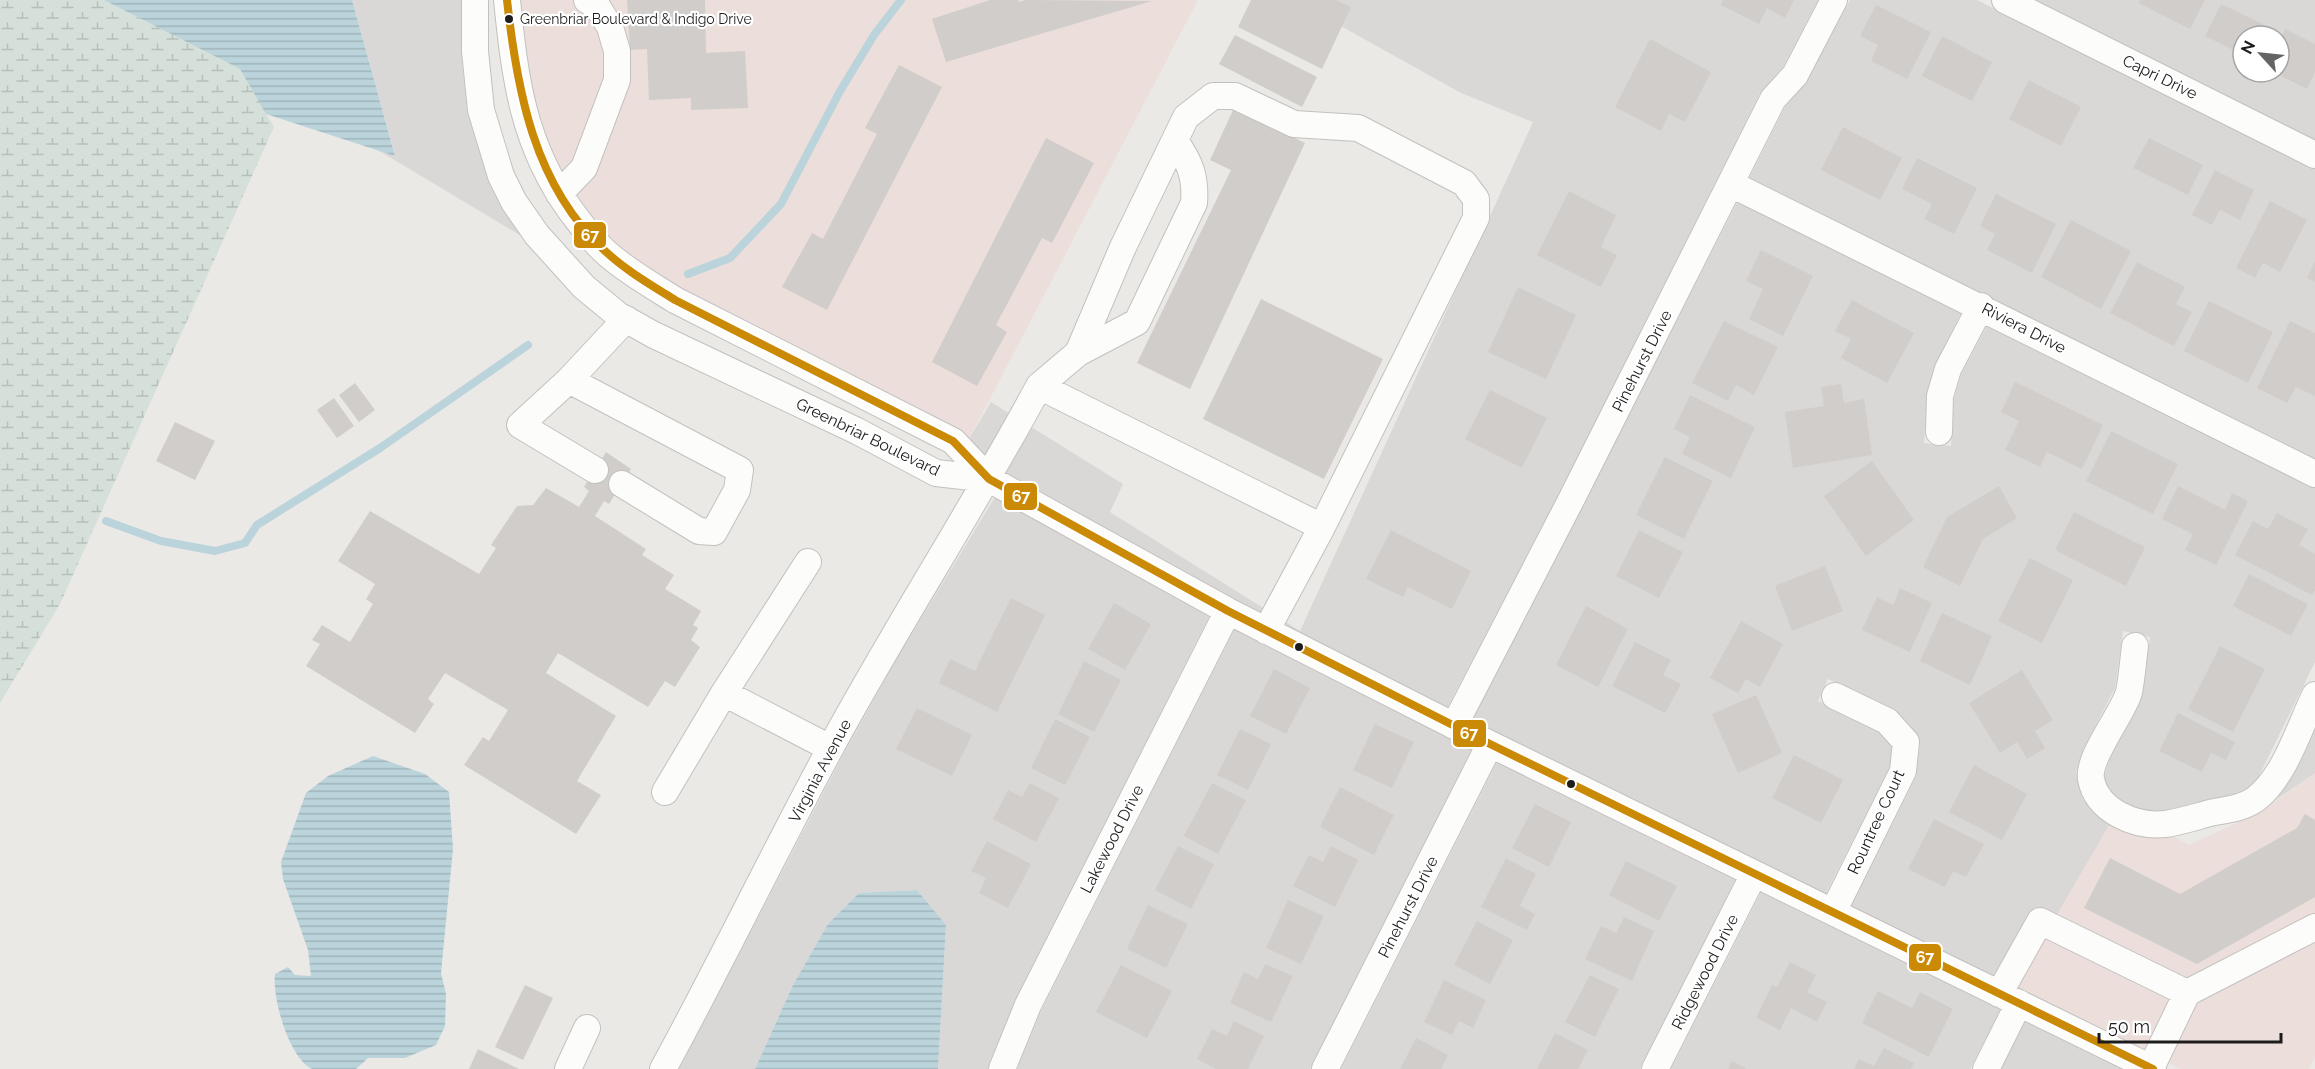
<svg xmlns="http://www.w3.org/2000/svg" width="2315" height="1069" font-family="Raleway,sans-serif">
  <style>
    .residential { fill: #dad8d6; fill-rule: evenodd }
    .commercial { fill: #ecdedb }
    .wetland { fill: url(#wetland-marsh) }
    .water { fill: url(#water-rules) }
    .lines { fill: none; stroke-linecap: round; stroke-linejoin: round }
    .stream { stroke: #bbd3db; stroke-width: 8 }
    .building { fill: #d0cdca }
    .minor-casing { stroke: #c2c1bf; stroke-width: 28 }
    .minor { stroke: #fcfcfb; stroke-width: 26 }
    .bus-1-casing { stroke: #fff; stroke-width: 12 }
    .bus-1 { stroke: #cb8a06; stroke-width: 8 }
    .bus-dot { fill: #1c1c1c; stroke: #fff; stroke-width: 2 }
    .labels { text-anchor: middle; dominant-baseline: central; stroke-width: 4.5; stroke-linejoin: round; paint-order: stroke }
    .bus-label { font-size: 14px; fill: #1c1c1c; stroke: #fff; text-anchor: start }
    .street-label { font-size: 16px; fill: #1c1c1c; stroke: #fff }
    .line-badge { stroke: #fff; stroke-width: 2 }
    .badge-label { font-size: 16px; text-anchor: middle; font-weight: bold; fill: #fff }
  </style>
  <defs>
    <pattern id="wetland-marsh" width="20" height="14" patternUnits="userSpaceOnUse" patternTransform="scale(1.5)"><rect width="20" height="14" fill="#d4e0d9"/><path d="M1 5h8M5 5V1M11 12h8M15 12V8" fill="none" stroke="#b5c0ba"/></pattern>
    <pattern id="water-rules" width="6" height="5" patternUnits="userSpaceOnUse" patternTransform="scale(1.5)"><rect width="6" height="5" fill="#bbd3db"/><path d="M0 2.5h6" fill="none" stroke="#a0b5bb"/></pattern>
  </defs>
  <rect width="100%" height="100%" fill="#ebe9e5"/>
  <!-- residential -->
  <path class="residential" d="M352,0H461V50L467,112L488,179L503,209L523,237L376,149L395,155Z
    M1294,0H1818L1783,67L1760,93L1558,496L1447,708L1234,600L1003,473L969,439L991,402L1123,484L1110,512L1300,631L1533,122L1461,93Z
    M1850,0H1977L2315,169V460L1749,179L1785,107L1807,81Z
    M2033,0H2315V141ZM2243,36H2279V72H2243Z
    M1738,201L1962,311L1935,365L1927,394L1924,443L1951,446L1954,399L1961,375L1988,324L2315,488V662L2258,778L2247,789L2236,794L2162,811L2141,810L2120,801L2108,791L2104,777L2109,760L2142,696L2150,637L2123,631L2115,688L2084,748L2076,772L2083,800L2110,824L2015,987L1851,907L1916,777L1920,745L1917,734L1893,710L1828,679L1818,701L1879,731L1892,745L1890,766L1825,895L1472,721Z
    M995,497L1210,615L1016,999L988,1069H938L946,925L917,890L859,893L828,924L793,985L755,1069H679L843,755L899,655Z
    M1235,628L1472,749L1310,1069H1017L1041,1011Z
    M2315,727V773L2270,804L2279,795L2295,769Z
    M1497,762L1736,879L1640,1069H1341Z
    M1761,892L2001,1008L1970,1069H1671Z
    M2026,1020L2125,1069H2001Z"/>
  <!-- commercial -->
  <path class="commercial" d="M521,0H1198L969,439L959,429L681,289L617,246L594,221L570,188L553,157L538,119L529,79Z
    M2315,773V1057L2309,1069H2181L2015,987L2110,824L2140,836H2172L2189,845L2262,811Z"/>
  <!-- wetland -->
  <path class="wetland" d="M0,0H104L240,69L274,127L60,604L0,703Z"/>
  <!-- water -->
  <path class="water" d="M104,0H352L395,156L266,114L240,69Z
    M373,756L425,774L449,792L453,849L441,973L446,994L445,1026L436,1045L405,1058H368L356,1069H312C289,1058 272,998 275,974L288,967L295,975L311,976L308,950L283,879L281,862L306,793L328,776Z
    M917,890L946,925L938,1069H755L793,985L828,924L859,893Z"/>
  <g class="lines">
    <!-- stream -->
    <path class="stream" d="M688,274L730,258L781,204L839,93L874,35L901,0
      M106,521L161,541L215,551L245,543L257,525L380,448L528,345"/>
  </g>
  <!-- building -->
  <path class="building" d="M627,0H705L706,53L745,51L748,108L691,110V98L649,100L647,49L630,50Z
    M990,0H1018L1019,2L1026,0L1152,1L946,62L932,19Z
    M1251,0H1336L1351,7L1322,69L1238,27Z
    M1723,0H1794L1785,18L1767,8L1759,24L1721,5Z
    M2140,0H2205L2190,29L2139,3Z
    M2221,4L2263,24L2257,36H2243V55L2205,36Z
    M1876,5L1931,32L1907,79L1871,61L1878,45L1860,36Z
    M2285,29L2315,44V72L2307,89L2273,72H2279V41Z
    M1235,35L1317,77L1302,107L1219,64Z
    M1942,36L1992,62L1972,101L1922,76Z
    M1650,39L1711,72L1685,122L1669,114L1661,131L1615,107Z
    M899,65L942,87L827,310L782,287L812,233L823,239L877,134L865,128Z
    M2029,80L2081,107L2061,146L2009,119Z
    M1234,108L1305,143L1190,389L1137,363L1231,170L1210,160Z
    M1843,127L1902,158L1880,200L1821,170Z
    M1046,138L1094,163L1052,243L1042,238L996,325L1007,332L977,386L932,362Z
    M2149,138L2203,165L2188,195L2133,168Z
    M1917,158L1977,188L1954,234L1924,219L1932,204L1902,189Z
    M2215,170L2254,190L2240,220L2220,210L2212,225L2192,215Z
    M1569,191L1616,215L1601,247L1617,255L1601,287L1537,255Z
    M1996,194L2056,224L2032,273L1987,250L1995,234L1980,226Z
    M2270,201L2307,220L2280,272L2263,263L2255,278L2236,268Z
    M2071,220L2131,251L2101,309L2041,277Z
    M1761,250L1813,276L1783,336L1749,319L1763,289L1746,281Z
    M2315,261V282L2307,278Z
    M2137,262L2185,287L2176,304L2192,312L2174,346L2110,313Z
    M1518,287L1576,315L1546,379L1488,352Z
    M1261,299L1383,359L1324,479L1203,419Z
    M1852,300L1914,333L1887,383L1841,358L1851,339L1835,331Z
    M2209,301L2273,332L2248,383L2184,351Z
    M1724,321L1778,347L1754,395L1736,385L1728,401L1692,383Z
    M2290,321L2315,333V396L2296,387L2287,403L2257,388Z
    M2015,382L2103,425L2082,469L2047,452L2040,467L2005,450L2019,421L2001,412Z
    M355,383L375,410L359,422L339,395Z
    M1841,384L1844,403L1864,399L1872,455L1793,468L1785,412L1824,406L1821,387Z
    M1490,390L1547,418L1522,468L1465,439Z
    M1690,395L1755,427L1731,478L1682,454L1690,437L1674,429Z
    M334,398L354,426L337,438L317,410Z
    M175,422L215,441L195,480L156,461Z
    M2111,431L2178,464L2153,514L2086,481Z
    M606,452L631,469L609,504L604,501L595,516L646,549L642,555L674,575L665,589L701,611L693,625L698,628L691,640L700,647L675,687L665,681L648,707L558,653L546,673L616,716L577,781L601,795L576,834L464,765L483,737L489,741L508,710L445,673L428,699L434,704L415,733L306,666L320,644L312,640L322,625L350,642L373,604L366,599L375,584L338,561L370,511L479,574L496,548L491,545L517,506L533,505L546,488L579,507L589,491L584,487Z
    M1665,457L1713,481L1684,539L1636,515Z
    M1872,461L1914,520L1866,556L1824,496Z
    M1999,486L2017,518L1983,539L1960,586L1923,567L1947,517Z
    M2178,486L2225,510L2232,493L2248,501L2216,565L2185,550L2193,534L2162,519Z
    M2074,512L2145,547L2126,586L2055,550Z
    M2277,513L2308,529L2299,545L2315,554V590L2312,595L2235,555L2253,521L2268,529Z
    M1391,530L1471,571L1452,609L1408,587L1403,597L1366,579Z
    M1639,530L1683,552L1659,598L1616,576Z
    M2030,558L2073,580L2042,643L1998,621Z
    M1825,566L1843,611L1792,631L1775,586Z
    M2249,574L2308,604L2291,636L2233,606Z
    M1900,588L1932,603L1910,652L1862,630L1877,597L1893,605Z
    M1011,598L1045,615L997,712L939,683L950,659L975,671Z
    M1114,603L1151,624L1125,670L1088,649Z
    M1586,606L1628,629L1598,687L1556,665Z
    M1942,613L1992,636L1970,685L1920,661Z
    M1741,621L1783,644L1760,687L1746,679L1738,693L1710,678Z
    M1635,642L1671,660L1663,675L1681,684L1665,713L1612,686Z
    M2220,646L2265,669L2233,732L2188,709Z
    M1084,661L1121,680L1094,732L1058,714Z
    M1274,669L1310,688L1286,734L1250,716Z
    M2022,670L2053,720L2035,731L2045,748L2027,759L2017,742L2000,753L1969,703Z
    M1756,695L1782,753L1738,773L1712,714Z
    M917,708L972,735L952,776L896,749Z
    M2178,713L2235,742L2226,760L2211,753L2202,772L2159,751Z
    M1055,719L1090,737L1065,785L1031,768Z
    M1375,724L1414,742L1392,788L1353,770Z
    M1240,729L1271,744L1248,790L1217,775Z
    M1794,755L1843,780L1821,823L1772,798Z
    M1974,765L2027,794L2002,840L1949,812Z
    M1030,783L1059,798L1036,842L993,819L1008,790L1022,797Z
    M1212,783L1246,800L1218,854L1184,836Z
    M1340,787L1394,815L1374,855L1320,827Z
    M1535,804L1571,822L1549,867L1512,848Z
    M2305,814L2315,820V897L2197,964L2084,908L2110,858L2180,894L2297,828Z
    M1934,819L1984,844L1966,877L1953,871L1945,887L1908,869Z
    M987,841L1031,864L1008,908L979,893L986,878L971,871Z
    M1178,846L1214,864L1191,909L1155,890Z
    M1331,846L1358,860L1335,907L1293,886L1309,855L1323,862Z
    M1506,858L1536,874L1520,906L1535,914L1527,930L1481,907Z
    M1626,861L1677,886L1659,921L1609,895Z
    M1288,900L1324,916L1301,964L1266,948Z
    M1148,905L1188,924L1166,968L1127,949Z
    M1624,917L1654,931L1632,981L1585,959L1601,926L1616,933Z
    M1477,921L1513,940L1490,984L1454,965Z
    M1790,962L1816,975L1807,992L1827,1002L1817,1022L1791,1008L1780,1030L1756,1018L1772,985L1777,987Z
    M1265,964L1293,976L1271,1022L1230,1003L1244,972L1258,979Z
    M1121,965L1172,991L1147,1038L1096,1012Z
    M1590,975L1619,989L1595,1037L1565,1022Z
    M1444,980L1486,1000L1473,1028L1459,1021L1452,1035L1424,1022Z
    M525,985L553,998L523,1060L495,1047Z
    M1878,991L1912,1008L1920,992L1953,1009L1929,1057L1862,1023Z
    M1234,1021L1264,1036L1248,1069H1216L1197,1059L1212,1029L1227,1036Z
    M1555,1033L1588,1050L1578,1069H1537Z
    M1416,1038L1448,1055L1441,1069H1400Z
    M1884,1048L1914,1063L1911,1069H1854L1859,1059L1874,1066Z
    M478,1049L519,1069H469Z
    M1732,1061L1747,1069H1728Z"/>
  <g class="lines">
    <defs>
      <path id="minor" d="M475,0V51L481,110L501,176L514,202L537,235L584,287L618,315L654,335L857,431L936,473L989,479
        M507,0C515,79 523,145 571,211C583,227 595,244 610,256C630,273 653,286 675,300L953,441L989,479L1228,611L1490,744L2153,1069
        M2005,0L2315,155
        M1731,184L2315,474
        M559,194L584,168L617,80V51L610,27L597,6L587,0
        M1078,353L1137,322L1194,203C1196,177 1190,162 1175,141
        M569,380L520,425L595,470
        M1039,386L1078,353L1123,247L1186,117L1213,96H1235L1294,124L1358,128L1464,183L1476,199V218L1322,527L1266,631
        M1939,432L1940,396L1948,369L1981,306
        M622,484L699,531L714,532L737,490L740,470L569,380L626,319
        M808,562L724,693L830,748
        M2135,646C2133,661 2132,677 2129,692C2123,714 2087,757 2091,779C2097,811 2135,827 2165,824C2180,822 2195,817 2210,813C2225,810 2245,808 2257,798C2286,774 2299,728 2315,695
        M1454,726L1570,502L1773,99L1795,75L1834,0
        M665,792L724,693
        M1833,912L1903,771L1906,742L1887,721L1835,696
        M1999,994L2040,921L2187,993L2315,927
        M2151,1068L2187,993
        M568,1069L587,1028
        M663,1069C721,963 773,854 831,747C897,625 973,509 1039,386L1322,527
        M1002,1069L1028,1005L1228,611
        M1325,1069L1490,744
        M1655,1069L1754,874
        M1986,1069L2019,1003"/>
    </defs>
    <!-- minor casing -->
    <use href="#minor" class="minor-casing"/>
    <!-- minor -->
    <use href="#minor" class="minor"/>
    <defs>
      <path id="bus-1" d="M507,0C517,91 534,185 604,250C625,270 651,285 675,300L953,441L989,479L1228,611L1490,744L2153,1069"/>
    </defs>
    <!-- bus-1 casing -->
    <use href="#bus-1" class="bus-1-casing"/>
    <!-- bus-1 -->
    <use href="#bus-1" class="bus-1"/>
  </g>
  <!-- markers -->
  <g class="bus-dot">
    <circle cx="509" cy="19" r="5"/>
    <circle cx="1299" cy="647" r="5"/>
    <circle cx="1571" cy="784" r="5"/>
  </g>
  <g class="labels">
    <!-- bus labels -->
    <g class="bus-label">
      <text x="520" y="19">Greenbriar Boulevard &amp; Indigo Drive</text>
    </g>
    <!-- street labels -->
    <g class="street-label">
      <text transform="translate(2160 77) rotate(26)">Capri Drive</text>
      <text transform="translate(2024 328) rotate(27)">Riviera Drive</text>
      <text transform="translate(1642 361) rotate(-63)">Pinehurst Drive</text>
      <text transform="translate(868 437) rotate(26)">Greenbriar Boulevard</text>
      <text transform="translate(820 771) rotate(-62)">Virginia Avenue</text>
      <text transform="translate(1876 822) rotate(-65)">Rountree Court</text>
      <text transform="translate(1112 839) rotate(-63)">Lakewood Drive</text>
      <text transform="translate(1408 907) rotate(-63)">Pinehurst Drive</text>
      <text transform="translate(1705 972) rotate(-63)">Ridgewood Drive</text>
    </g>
  </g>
  <g class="line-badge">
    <rect x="573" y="221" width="34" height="28" rx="6" fill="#cb8a06"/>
    <rect x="1003" y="482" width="35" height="29" rx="6" fill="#cb8a06"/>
    <rect x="1452" y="719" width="35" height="29" rx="6" fill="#cb8a06"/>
    <rect x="1908" y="943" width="34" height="29" rx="6" fill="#cb8a06"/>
  </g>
  <g class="badge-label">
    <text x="590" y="241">67</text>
    <text x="1021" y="502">67</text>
    <text x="1469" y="739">67</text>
    <text x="1925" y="963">67</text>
  </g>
  <!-- north arrow -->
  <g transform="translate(2261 54) rotate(297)"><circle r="28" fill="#ffffff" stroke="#a4a4a4" stroke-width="1.5"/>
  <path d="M0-4.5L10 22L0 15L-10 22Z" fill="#646462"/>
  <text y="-9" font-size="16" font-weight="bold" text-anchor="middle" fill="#1c1c1c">N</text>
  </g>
  <!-- scale -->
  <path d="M2099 1033v9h182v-9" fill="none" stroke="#1c1c1c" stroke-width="3"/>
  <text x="2108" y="1033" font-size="18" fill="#1c1c1c" stroke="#ffffff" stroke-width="4.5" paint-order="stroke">50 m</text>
</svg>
